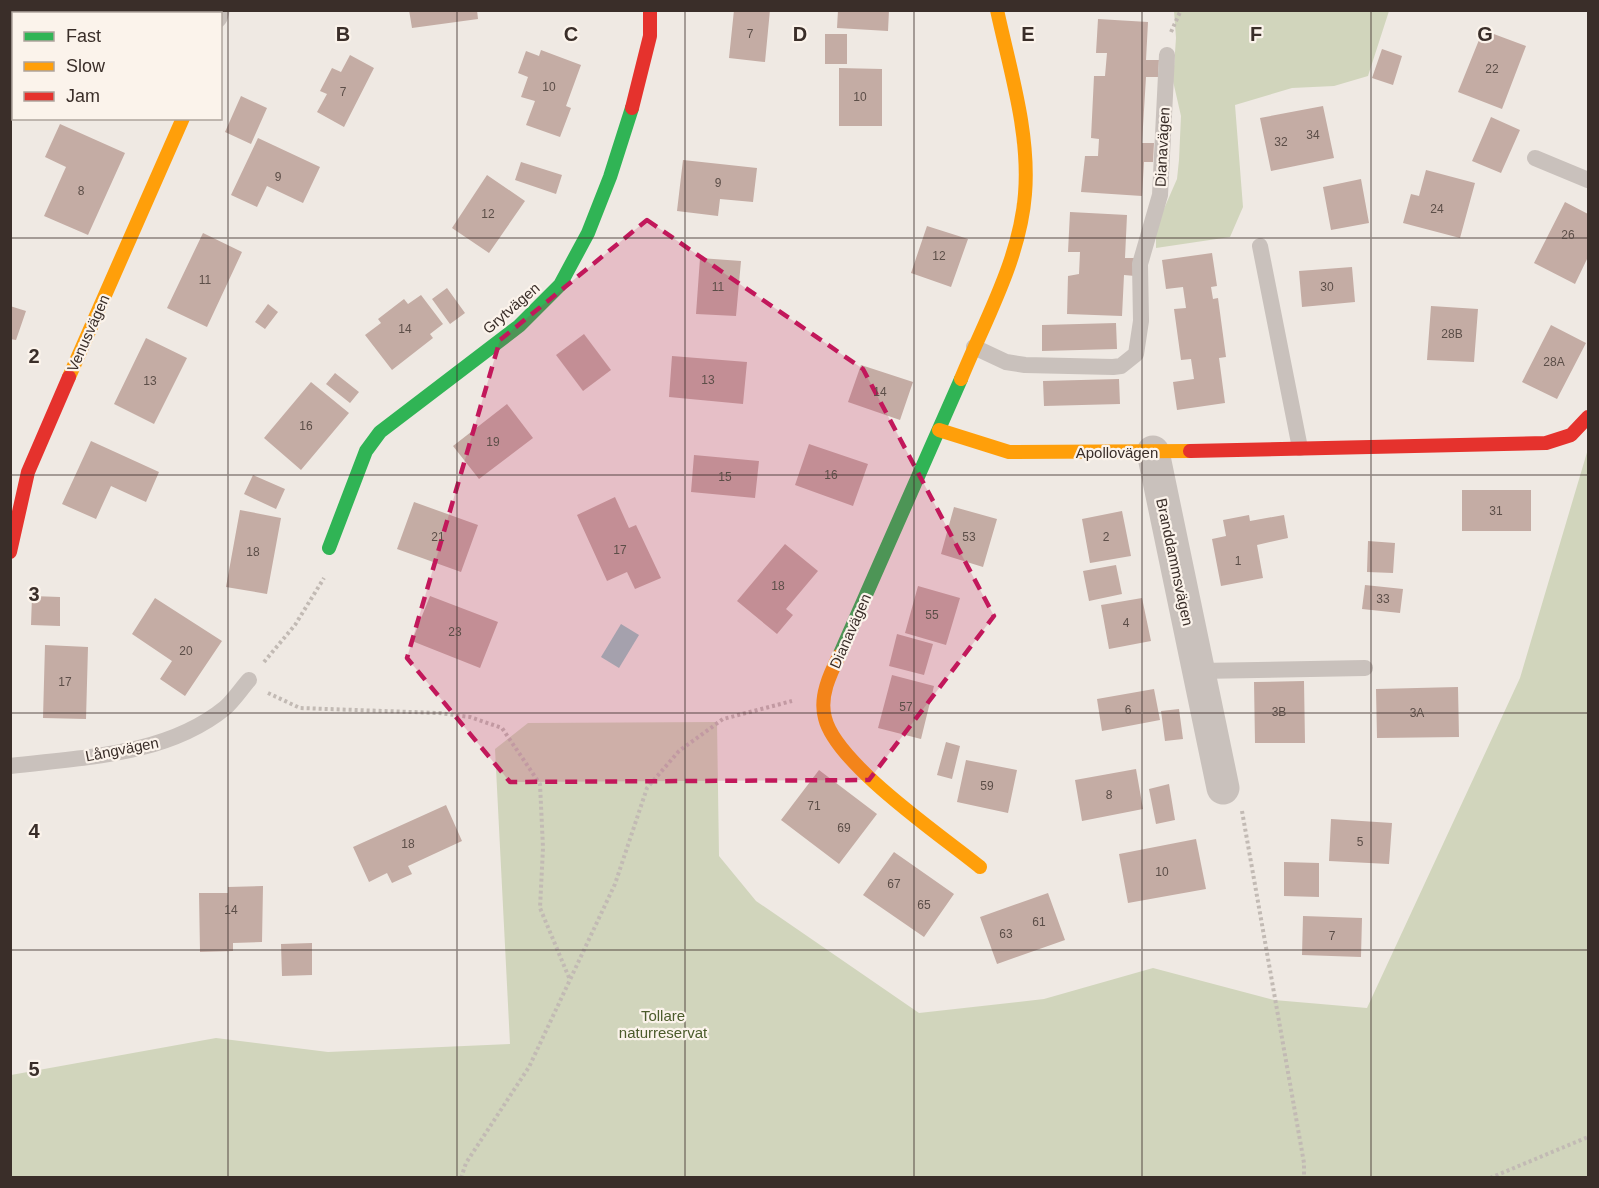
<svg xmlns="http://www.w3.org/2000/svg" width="1599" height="1188" font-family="Arial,sans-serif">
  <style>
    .green { fill: #d1d5bc }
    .water { fill: #9ec3c2 }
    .building { fill: #c4aca4 }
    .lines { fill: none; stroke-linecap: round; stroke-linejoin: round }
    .path { stroke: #c2bab4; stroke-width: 4; stroke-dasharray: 3 3; stroke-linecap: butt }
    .lane { stroke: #c9c1bc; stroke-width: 16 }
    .street { stroke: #c9c1bc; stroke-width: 33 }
    .fast { stroke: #30b455; stroke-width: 14 }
    .slow { stroke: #ff9f0a; stroke-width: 14 }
    .jam { stroke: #e5322d; stroke-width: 14 }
    .marked { fill: #c2185b; fill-opacity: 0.2; stroke: #c2185b; stroke-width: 4.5; stroke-dasharray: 12 8; stroke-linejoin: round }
    .grid { fill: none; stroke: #3a2e29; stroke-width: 1.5; stroke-opacity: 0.55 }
    .labels { text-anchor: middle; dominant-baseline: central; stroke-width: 4.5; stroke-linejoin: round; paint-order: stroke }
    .number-label { font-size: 12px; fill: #5c4e48 }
    .street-label { font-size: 15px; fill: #3a2e29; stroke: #fbf3eb }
    .park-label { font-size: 15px; fill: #4b5b2b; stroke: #fbf3eb }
    .grid-label { font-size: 20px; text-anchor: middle; font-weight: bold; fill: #3a2e29; stroke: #fbf3eb; stroke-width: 4.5; stroke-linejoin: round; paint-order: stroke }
  </style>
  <rect width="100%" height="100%" fill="#efe9e3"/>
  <!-- green -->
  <path class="green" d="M1174,11H1389L1368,76L1334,86L1292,88L1235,105L1243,207L1230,237L1156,248V227L1177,179L1179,160L1181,116L1173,81L1176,38Z
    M1588,449V1177H11V1075L216,1038L328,1052L510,1044L495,749L528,723L717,722L719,856L756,901L919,1013L1044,999L1153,968L1274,1000L1367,1008L1520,678Z"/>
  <!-- water -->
  <path class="water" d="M621,624L639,635L619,668L601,657Z"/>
  <!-- building -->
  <path class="building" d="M59,10H142L143,14H59Z
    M409,10H477L478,19L412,28Z
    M734,10H770L765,62L729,58Z
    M838,10H889L888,31L837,28Z
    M1098,19L1148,22L1146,60H1159L1158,77H1146L1142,143H1154L1153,162H1144L1142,196L1081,192L1085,156H1098L1099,139L1091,138L1094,76H1105L1107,53H1096Z
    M1483,30L1526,46L1502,109L1458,92Z
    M825,34H847V64H825Z
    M1382,49L1402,56L1393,85L1372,78Z
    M541,50L581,65L566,106L571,108L560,137L526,125L535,101L521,97L528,77L518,73L526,51L539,56Z
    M350,55L374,68L344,127L317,112L327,94L320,91L332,68L341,72Z
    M839,68L882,69V126H839Z
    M241,96L267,108L251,144L225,132Z
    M1323,106L1334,158L1271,171L1260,118Z
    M1491,117L1520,130L1501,173L1472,161Z
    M60,124L125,153L88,235L44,216L66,167L45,157Z
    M258,138L320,167L303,203L267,186L257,207L231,195Z
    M683,160L757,168L753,202L720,199L718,216L677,211Z
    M521,162L562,175L556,194L515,180Z
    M1426,170L1475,183L1460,238L1403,223L1411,194L1419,196Z
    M487,175L525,201L489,253L452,228Z
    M1361,179L1369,223L1331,230L1323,187Z
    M1565,202L1588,214V257L1575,284L1534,263Z
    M1070,212L1127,215L1125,258H1135V276L1124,275L1122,316L1067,314L1068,276L1079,274L1080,252H1068Z
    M927,226L968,239L951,287L911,273Z
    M203,233L242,252L207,327L167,308Z
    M1212,253L1217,286L1211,287L1213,299L1218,298L1226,357L1219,358L1225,403L1177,410L1173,382L1194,379L1191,359L1181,360L1174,309L1186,308L1183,287L1166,289L1162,260Z
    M700,258L741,261L736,316L696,314Z
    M1352,267L1355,302L1302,307L1299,271Z
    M447,288L465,313L450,324L432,299Z
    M421,295L443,324L430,334L433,338L392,370L365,335L381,323L378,319L404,299L408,304Z
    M268,304L278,312L265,329L255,322Z
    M10,306L26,311L16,340L10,339Z
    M1431,306L1478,309L1474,362L1427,360Z
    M1116,323L1117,349L1042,351V325Z
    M1551,325L1586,343L1557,399L1522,382Z
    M584,334L611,370L583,391L556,355Z
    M146,338L187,358L154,424L114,404Z
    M672,356L747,362L743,404L669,397Z
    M861,365L913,382L900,420L848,402Z
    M335,373L359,392L350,403L326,384Z
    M1119,379L1120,404L1044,406L1043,381Z
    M311,382L349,413L301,470L264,438Z
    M507,404L533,438L479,479L453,446Z
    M91,441L159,472L146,502L111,486L96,519L62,504Z
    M809,444L868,464L853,506L795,485Z
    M694,455L759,461L755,498L691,492Z
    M253,475L285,489L276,509L244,494Z
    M1462,490H1531V531H1462Z
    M615,497L629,528L636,525L661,578L635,589L627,572L607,581L577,515Z
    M414,502L478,525L461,572L397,549Z
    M954,507L997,519L983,567L941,554Z
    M240,510L281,518L267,594L226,587Z
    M1122,511L1131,556L1090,563L1082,519Z
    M1249,515L1250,521L1284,515L1288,538L1257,545L1263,578L1221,586L1212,539L1226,536L1223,520Z
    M1368,541L1395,543L1393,573L1367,572Z
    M785,544L818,571L786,609L793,615L777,634L737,601Z
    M1116,565L1122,594L1089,601L1083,571Z
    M1365,585L1403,589L1400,613L1362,609Z
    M918,586L960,598L946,645L905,633Z
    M32,596L60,597V626L31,625Z
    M430,596L498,622L480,668L412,641Z
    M155,598L222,641L185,696L160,679L172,661L132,634Z
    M1142,598L1151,641L1109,649L1101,605Z
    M897,634L933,644L924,675L889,666Z
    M45,645L88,647L86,719L43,718Z
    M892,675L934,686L921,739L878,728Z
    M1304,681L1305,743H1255L1254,682Z
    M1458,687L1459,737L1377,738L1376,689Z
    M1154,689L1160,720L1102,731L1097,699Z
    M1179,709L1183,739L1165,741L1161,711Z
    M946,742L960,746L952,779L937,775Z
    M966,760L1017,770L1008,813L957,802Z
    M1136,769L1143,809L1082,821L1075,780Z
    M819,770L877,814L839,864L781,820Z
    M1169,784L1175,820L1156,824L1149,789Z
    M446,805L462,841L408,866L412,874L392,883L387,873L369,882L353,847Z
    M1331,819L1392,823L1389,864L1329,861Z
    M1196,839L1206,889L1128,903L1119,854Z
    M894,852L954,894L924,937L863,895Z
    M1284,862L1319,863V897L1284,896Z
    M263,886L262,942L233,943V951L200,952L199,893H228V887Z
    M1048,893L1065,940L997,964L980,917Z
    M1303,916L1362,918L1361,957L1302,955Z
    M312,943V975L282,976L281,944Z"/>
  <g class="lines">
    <!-- path -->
    <path class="path" d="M1171,32L1181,10
      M264,662L295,625L324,578
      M268,693L300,708L439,713L470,717L502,728L540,784L543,848L540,908L570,980
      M1242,811L1304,1163V1178
      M461,1178L466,1163L529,1067L615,884L647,788L679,751L723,719L792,701
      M1490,1178L1588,1137"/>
    <!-- lane -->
    <path class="lane" d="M1535,158L1588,180
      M1260,246L1300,448
      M974,347L1006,362L1025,365L1113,367L1121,366L1136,354L1141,321L1140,264L1160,195L1167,55
      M1198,671L1365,668
      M10,766C83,757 166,756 225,708C234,700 241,689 249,680"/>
    <!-- street -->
    <path class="street" d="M212,14L213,10
      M1153,452L1223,788"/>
    <!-- fast -->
    <path class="fast" d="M329,548L366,451L380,432L519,326L560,285L588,233L610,177L632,108
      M839,656L961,379"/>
    <!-- slow -->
    <path class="slow" d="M69,377L183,118
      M961,379C985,320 1020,259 1025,194C1030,133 1010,70 997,10
      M939,430L1009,452L1190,451
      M839,656C830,674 819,697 825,718C836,764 942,836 980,867"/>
    <!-- jam -->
    <path class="jam" d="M632,108L650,36V10
      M1190,451L1546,443L1571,435L1588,417
      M10,552L28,472L69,377"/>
  </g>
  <!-- marked area -->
  <path class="marked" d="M647,220L863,369L994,616L869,780L510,782L407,658L500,340Z"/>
  <!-- grid -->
  <path class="grid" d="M228,10V1178M457,10V1178M685,10V1178M914,10V1178M1142,10V1178M1371,10V1178M10,238H1588M10,475H1588M10,713H1588M10,950H1588"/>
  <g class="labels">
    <!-- number labels -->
    <g class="number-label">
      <text x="750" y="34">7</text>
      <text x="1492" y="69">22</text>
      <text x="549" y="87">10</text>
      <text x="343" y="92">7</text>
      <text x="860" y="97">10</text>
      <text x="1313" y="135">34</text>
      <text x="1281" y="142">32</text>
      <text x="278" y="177">9</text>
      <text x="718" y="183">9</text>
      <text x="81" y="191">8</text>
      <text x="1437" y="209">24</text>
      <text x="488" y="214">12</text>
      <text x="1568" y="235">26</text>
      <text x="939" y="256">12</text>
      <text x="205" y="280">11</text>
      <text x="718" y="287">11</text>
      <text x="1327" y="287">30</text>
      <text x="405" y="329">14</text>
      <text x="1452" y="334">28B</text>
      <text x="1554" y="362">28A</text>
      <text x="708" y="380">13</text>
      <text x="150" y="381">13</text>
      <text x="880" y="392">14</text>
      <text x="306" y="426">16</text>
      <text x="493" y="442">19</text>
      <text x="831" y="475">16</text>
      <text x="725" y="477">15</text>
      <text x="1496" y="511">31</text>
      <text x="438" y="537">21</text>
      <text x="969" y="537">53</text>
      <text x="1106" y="537">2</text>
      <text x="620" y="550">17</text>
      <text x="253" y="552">18</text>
      <text x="1238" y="561">1</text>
      <text x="778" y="586">18</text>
      <text x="1383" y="599">33</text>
      <text x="932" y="615">55</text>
      <text x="1126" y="623">4</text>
      <text x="455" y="632">23</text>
      <text x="186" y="651">20</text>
      <text x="65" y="682">17</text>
      <text x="906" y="707">57</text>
      <text x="1128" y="710">6</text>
      <text x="1279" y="712">3B</text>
      <text x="1417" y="713">3A</text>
      <text x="987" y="786">59</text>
      <text x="1109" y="795">8</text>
      <text x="814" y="806">71</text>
      <text x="844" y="828">69</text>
      <text x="1360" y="842">5</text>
      <text x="408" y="844">18</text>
      <text x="1162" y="872">10</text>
      <text x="894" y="884">67</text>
      <text x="924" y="905">65</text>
      <text x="231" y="910">14</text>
      <text x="1039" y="922">61</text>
      <text x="1006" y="934">63</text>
      <text x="1332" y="936">7</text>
    </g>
    <!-- street labels -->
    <g class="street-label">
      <text transform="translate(1162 147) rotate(-87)">Dianavägen</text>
      <text transform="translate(511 308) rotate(-41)">Grytvägen</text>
      <text transform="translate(88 333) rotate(-66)">Venusvägen</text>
      <text x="1117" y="452">Apollovägen</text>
      <text transform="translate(1175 562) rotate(78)">Branddammsvägen</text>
      <text transform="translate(850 631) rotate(-66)">Dianavägen</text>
      <text transform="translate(122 749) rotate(-11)">Långvägen</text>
    </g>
    <!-- park labels -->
    <g class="park-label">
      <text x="663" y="1015">Tollare<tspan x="663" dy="17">naturreservat</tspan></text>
    </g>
  </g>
  <g class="grid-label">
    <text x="343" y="41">B</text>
    <text x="571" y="41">C</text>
    <text x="800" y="41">D</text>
    <text x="1028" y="41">E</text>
    <text x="1256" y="41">F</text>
    <text x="1485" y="41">G</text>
    <text x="34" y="363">2</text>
    <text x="34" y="601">3</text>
    <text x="34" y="838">4</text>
    <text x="34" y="1076">5</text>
  </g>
  <!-- border -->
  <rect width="1599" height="1188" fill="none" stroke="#3a2e29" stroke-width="24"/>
  <!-- legend -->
  <rect x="12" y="12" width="210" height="108" fill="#fbf3eb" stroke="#aea49d" stroke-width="1.5"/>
  <rect x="24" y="32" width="30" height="9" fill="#30b455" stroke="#aea49d" stroke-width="1.5"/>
  <text x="66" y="42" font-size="18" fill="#3a2e29">Fast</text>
  <rect x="24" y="62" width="30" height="9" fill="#ff9f0a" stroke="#aea49d" stroke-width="1.5"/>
  <text x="66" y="72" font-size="18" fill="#3a2e29">Slow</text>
  <rect x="24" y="92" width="30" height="9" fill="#e5322d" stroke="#aea49d" stroke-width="1.5"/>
  <text x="66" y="102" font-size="18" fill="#3a2e29">Jam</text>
</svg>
